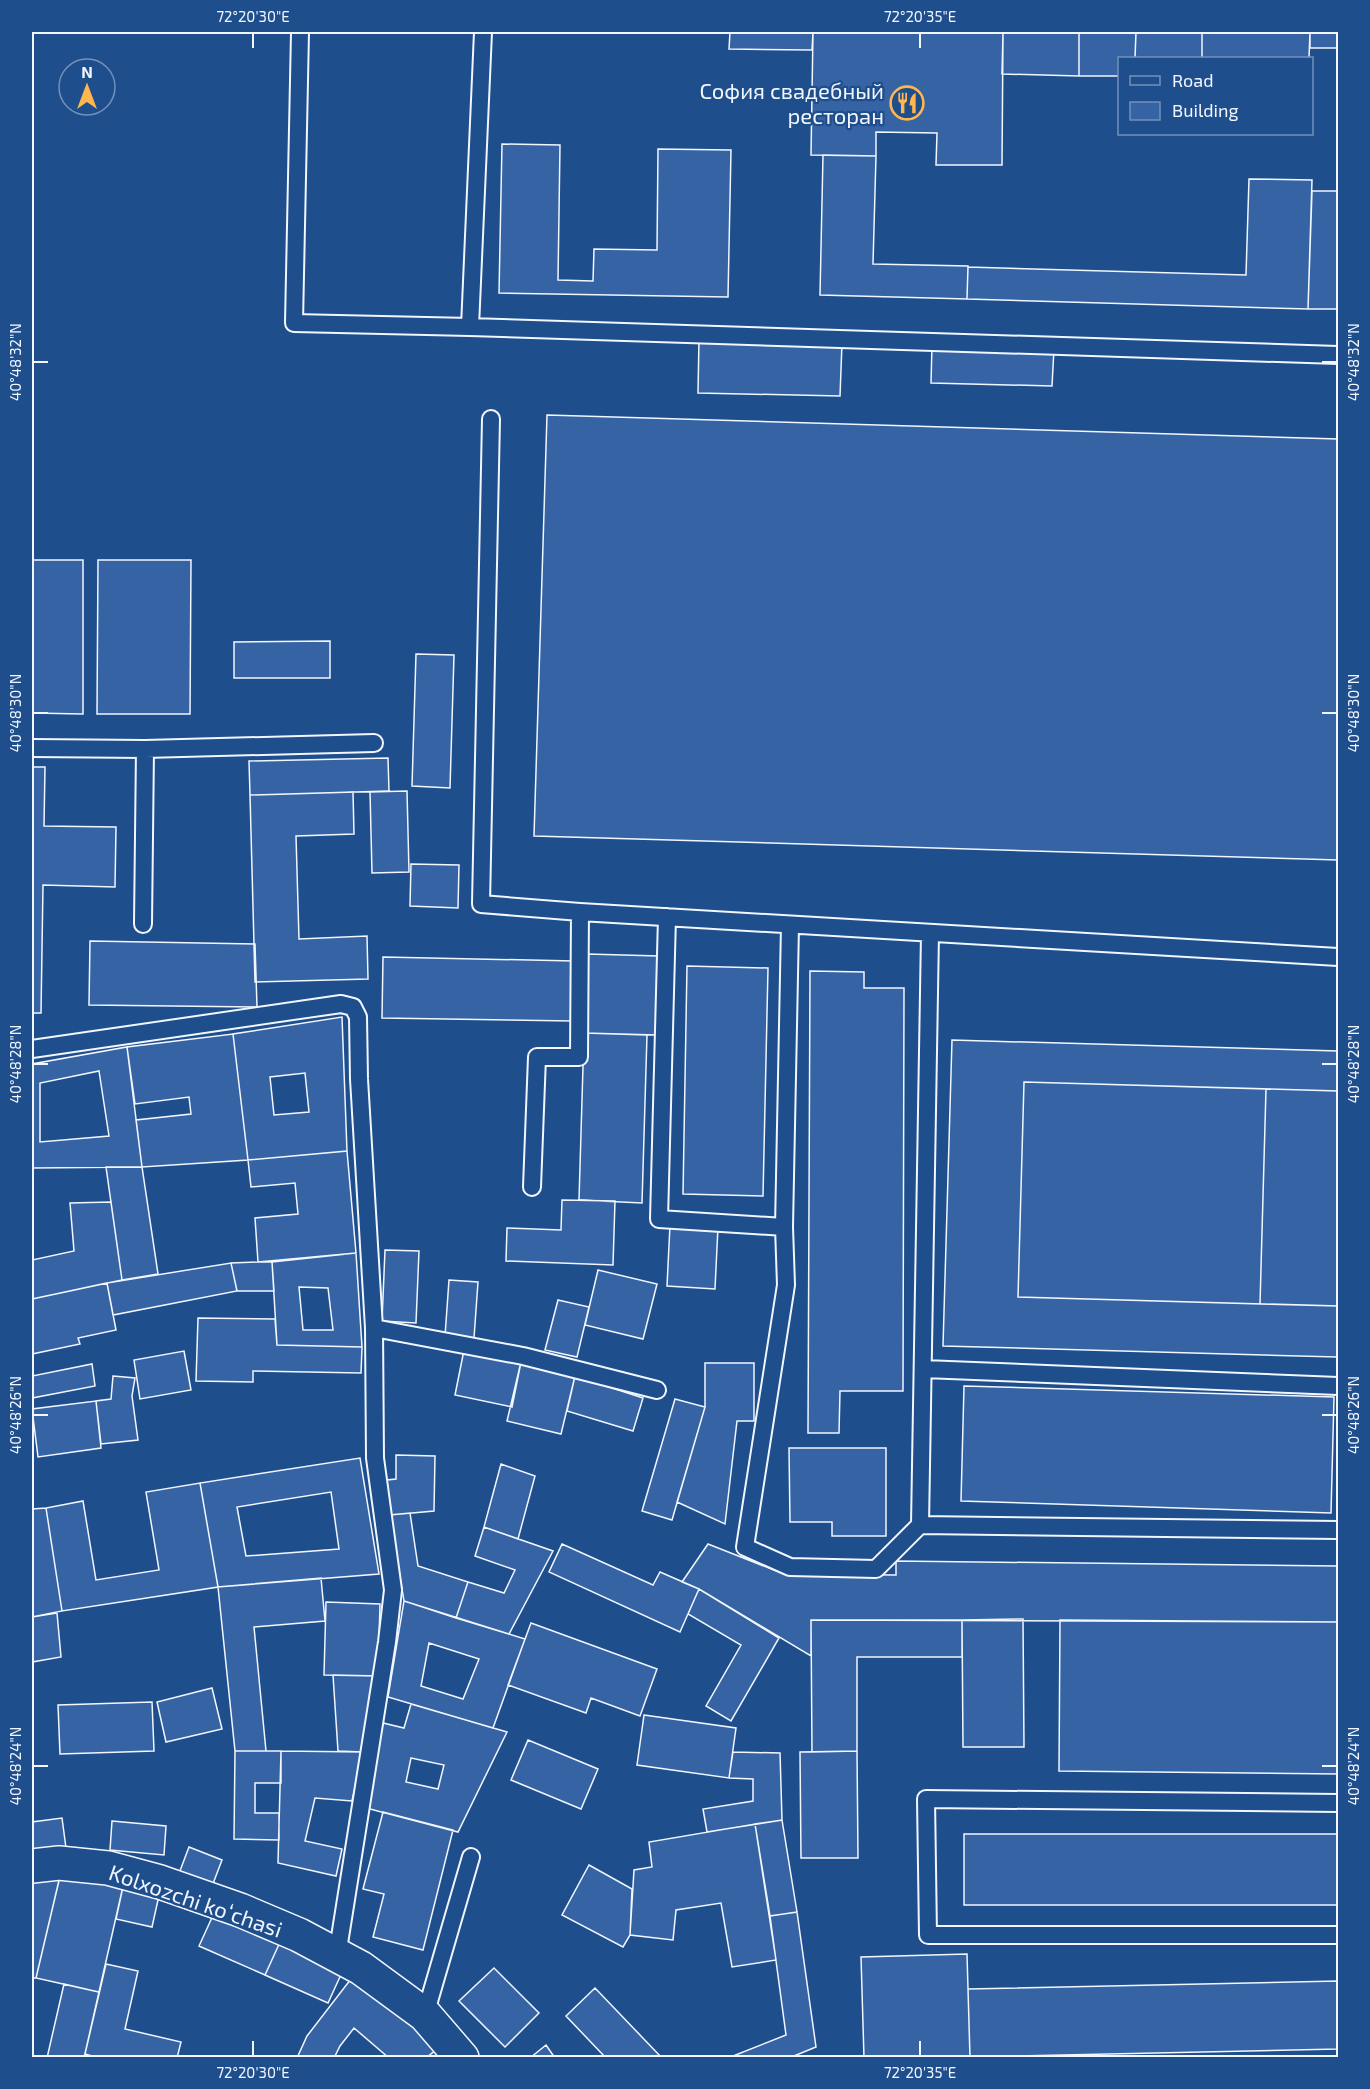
<svg xmlns="http://www.w3.org/2000/svg" width="1370" height="2089" font-family="'Exo 2',sans-serif">
  <style>
    .building { fill: #3563a3; stroke: #f2f6ff; stroke-width: 1.5; fill-rule: evenodd }
    .lines { fill: none; stroke-linecap: round; stroke-linejoin: round }
    .service-casing { stroke: #f2f6ff; stroke-width: 20 }
    .minor-casing { stroke: #f2f6ff; stroke-width: 36 }
    .service { stroke: #1f4e8c; stroke-width: 16 }
    .minor { stroke: #1f4e8c; stroke-width: 33 }
    .ticks { fill: none; stroke: #f2f6ff; stroke-width: 2 }
    .labels { text-anchor: middle; dominant-baseline: central; stroke-width: 4.5; stroke-linejoin: round; paint-order: stroke }
    .poi-label { font-size: 22px; fill: #f2f6ff; stroke: #1f4e8c; text-anchor: end }
    .street-label { font-size: 22px; fill: #f2f6ff; stroke: #1f4e8c }
    .neatline { fill: none; stroke: #f2f6ff; stroke-width: 2 }
    .ticks-label { font-size: 15px; text-anchor: middle; fill: #f2f6ff }
  </style>
  <rect width="100%" height="100%" fill="#1f4e8c"/>
  <!-- building -->
  <path class="building" d="M730,32H813L812,50L729,49Z
    M813,32H1003L1002,165H936L937,133L876,132V156L811,155Z
    M1003,32H1079V76L1002,74Z
    M1079,32H1136L1135,58H1120V76H1079Z
    M1136,32H1202V58H1135Z
    M1202,32H1310L1309,58H1202Z
    M1310,32H1338V48H1310Z
    M502,144L560,145L558,280L593,281L594,249L657,250L658,149L731,150L728,297L499,293Z
    M823,155L876,156L873,264L968,266L967,299L820,295Z
    M1249,179L1312,180L1308,309L967,299L968,267L1246,275Z
    M1312,191H1338V309H1308Z
    M699,339L842,343L840,396L698,393Z
    M932,345L1054,349L1052,386L931,383Z
    M547,415L1338,439V860L534,836Z
    M32,560H83V714L32,713Z
    M98,560H191L190,714H97Z
    M330,641V678H234V642Z
    M416,654L454,655L450,788L412,786Z
    M388,758L389,791L250,795L249,761Z
    M32,767H45L44,826L116,827L115,887L43,885L41,1013H32Z
    M407,791L409,872L372,873L370,792Z
    M353,792L354,834L296,836L299,939L367,936L368,979L255,982L250,795Z
    M411,864L459,865L458,908L410,906Z
    M90,941L255,944L257,1007L89,1005Z
    M587,954L659,956L657,1035L584,1033Z
    M383,957L574,961L573,1021L382,1018Z
    M687,966L768,968L763,1196L683,1194Z
    M810,971L864,972V988H904L903,1391H840L839,1433H808Z
    M342,1017L347,1151L248,1160L233,1034ZM305,1073L309,1112L274,1115L270,1077Z
    M584,1033L647,1035L642,1203L579,1200Z
    M233,1034L248,1160L142,1167L136,1120L191,1114L189,1097L135,1104L127,1047Z
    M952,1040L1338,1051V1091L1024,1082L1018,1297L1338,1306L1337,1357L943,1346Z
    M127,1047L142,1167L32,1168V1064ZM99,1071L109,1136L40,1142V1083Z
    M1024,1082L1266,1089L1260,1304L1018,1297Z
    M1266,1089L1338,1091V1306L1260,1304Z
    M347,1151L356,1253L258,1262L255,1218L298,1214L295,1183L251,1187L248,1160Z
    M106,1167H142L158,1274L122,1280Z
    M562,1200L615,1201L613,1265L506,1261L507,1228L561,1230Z
    M111,1202L122,1280L32,1299V1260L74,1251L70,1203Z
    M670,1225L718,1227L715,1289L667,1286Z
    M385,1250L419,1251L416,1323L382,1321Z
    M356,1253L362,1347L277,1345L272,1262ZM299,1287L328,1288L333,1330H303Z
    M258,1262H272L274,1291H237L231,1263Z
    M231,1263L237,1291L113,1315L107,1283Z
    M598,1270L657,1284L643,1339L585,1325Z
    M449,1280L478,1282L474,1338L445,1336Z
    M107,1283L116,1330L78,1338L80,1344L32,1354V1299Z
    M558,1300L589,1307L577,1357L545,1350Z
    M198,1318L275,1319L277,1345L362,1347L361,1373L253,1371V1382L196,1381Z
    M464,1350L521,1362L512,1407L455,1395Z
    M184,1351L191,1390L140,1399L134,1360Z
    M521,1362L575,1376L561,1434L507,1421Z
    M705,1363H754V1421H737L725,1524L677,1502L705,1407Z
    M92,1364L95,1386L32,1398V1376Z
    M113,1376L135,1378L132,1396L138,1440L101,1444L96,1401L111,1399Z
    M575,1376L643,1398L633,1431L567,1411Z
    M964,1386L1334,1397L1331,1513L961,1501Z
    M675,1399L705,1407L672,1520L642,1511Z
    M96,1401L101,1448L38,1457L32,1409Z
    M789,1448H886V1536H832V1522H790Z
    M396,1455L435,1456L434,1511L390,1515L387,1480L396,1479Z
    M360,1458L379,1574L218,1587L200,1483ZM331,1492L339,1549L246,1556L237,1507Z
    M501,1464L535,1476L518,1539L484,1527Z
    M200,1483L218,1587L62,1611L46,1508L83,1501L96,1580L159,1570L146,1492Z
    M46,1508L62,1611L32,1617V1509Z
    M410,1513L418,1566L468,1582L456,1618L404,1601L390,1515Z
    M484,1527L553,1551L509,1634L456,1618L468,1582L504,1593L515,1570L475,1556Z
    M562,1544L653,1585L660,1572L699,1589L680,1632L549,1572Z
    M708,1544L784,1574L896,1575V1561L1338,1566V1622L811,1620V1656L699,1589L682,1582Z
    M321,1578L325,1621L254,1627L266,1751H235L218,1587Z
    M699,1589L779,1638L731,1721L706,1706L741,1645L688,1614Z
    M404,1601L525,1639L493,1728L388,1697ZM429,1643L479,1659L463,1699L421,1686Z
    M326,1602L380,1604L378,1676L324,1675Z
    M57,1613L61,1657L32,1662V1617Z
    M1023,1619L1024,1747H963L962,1620Z
    M811,1620H962V1657H857V1751L812,1752Z
    M1060,1620L1338,1622V1774L1059,1771Z
    M531,1623L657,1669L640,1716L591,1698L586,1713L508,1685Z
    M333,1675L378,1676L363,1752L338,1751Z
    M212,1688L222,1729L166,1742L157,1702Z
    M152,1702L154,1751L60,1754L58,1705Z
    M411,1704L507,1732L458,1832L366,1808L383,1723L404,1728ZM411,1758L444,1765L438,1789L406,1782Z
    M644,1715L736,1728L729,1778L637,1765Z
    M528,1740L598,1769L581,1809L511,1780Z
    M235,1751H281V1783H255V1813H279V1840L234,1839Z
    M281,1751L363,1752L352,1801L315,1798L305,1841L342,1849L336,1876L278,1863Z
    M857,1751L858,1858H801L800,1752Z
    M733,1752L780,1753L782,1820L707,1832L703,1809L753,1801V1779L729,1778Z
    M383,1812L453,1830L423,1950L373,1937L384,1894L363,1889Z
    M62,1818L66,1848L32,1853V1822Z
    M782,1820L797,1912L770,1916L755,1824Z
    M112,1821L166,1826L164,1855L110,1850Z
    M755,1824L776,1960L732,1967L721,1903L676,1910L673,1940L630,1935L634,1870L652,1867L649,1842Z
    M964,1834H1338V1905H964Z
    M189,1847L222,1860L211,1889L178,1876Z
    M589,1865L632,1889L630,1935L623,1947L562,1915Z
    M62,1868L124,1882L99,1992L36,1978Z
    M60,1876L36,1978H32V1879Z
    M124,1882L160,1891L152,1927L116,1919Z
    M215,1911L281,1940L265,1975L199,1946Z
    M797,1912L816,2047L789,2058H728L786,2035L770,1916Z
    M281,1940L344,1968L328,2003L265,1975Z
    M967,1954L970,2058H864L861,1957Z
    M106,1964L138,1971L125,2029L181,2042L177,2058H99L85,2054Z
    M494,1968L539,2013L505,2047L459,2001Z
    M354,1975L399,2009L437,2049L426,2058H389L354,2028L340,2046L334,2058H297L307,2036Z
    M1338,1981V2049L970,2057L968,1989Z
    M64,1984L99,1992L84,2058H47Z
    M595,1988L662,2058H606L566,2016Z
    M546,2045L555,2058H530Z
    M437,2049L445,2058H426Z"/>
  <g class="lines">
    <defs>
      <path id="service" d="M300,32L294,323L470,327L483,32
        M470,327L1338,355
        M491,419L481,904L580,912L1338,957
        M32,748L145,749L374,743
        M667,917L659,1219L784,1227
        M143,924L145,749
        M790,925L784,1227L786,1285L745,1547L790,1567L876,1569L920,1525
        M930,933L920,1525L1338,1530
        M32,1049L341,1004L353,1007L358,1017L359,1079L374,1328L375,1458L393,1590L387,1642L337,1956
        M532,1187L537,1057H579L580,912
        M374,1328L523,1356L657,1390
        M924,1369L1338,1386
        M1338,1803L926,1799L928,1935H1338
        M425,2015L471,1857"/>
      <path id="minor" d="M32,1866L59,1863L108,1868L160,1882L240,1910L299,1935L361,1968L425,2015L462,2058"/>
    </defs>
    <!-- service casing -->
    <use href="#service" class="service-casing"/>
    <!-- minor casing -->
    <use href="#minor" class="minor-casing"/>
    <!-- service -->
    <use href="#service" class="service"/>
    <!-- minor -->
    <use href="#minor" class="minor"/>
  </g>
  <!-- ticks -->
  <path class="ticks" d="M253,33V48M920,33V48M33,362H48M1322,362H1337M33,713H48M1322,713H1337M33,1064H48M1322,1064H1337M33,1415H48M1322,1415H1337M33,1766H48M1322,1766H1337M253,2041V2056M920,2041V2056"/>
  <!-- icons -->
  <defs>
    <symbol id="restaurant-ring" viewBox="-11 -11 22 22"><circle r="9.5" fill="#1f4e8c" stroke="#ffb74d" stroke-width="1.5"/><path d="M-5-6h1v4h1v-4h1v4h1v-4h1v5L-1.5 .5V6h-2V.5L-5-1ZM5-6V6H3V1.5H1.5Q1.5-4 5-6Z" fill="#ffb74d"/></symbol>
  </defs>
  <g fill-rule="evenodd">
    <use href="#restaurant-ring" x="888" y="84" width="38" height="38"/>
  </g>
  <g class="labels">
    <!-- poi labels -->
    <g class="poi-label">
      <text x="884" y="90">София свадебный<tspan x="884" dy="25">ресторан</tspan></text>
    </g>
    <!-- street labels -->
    <g class="street-label">
      <text transform="translate(196 1900) rotate(19)">Kolxozchi koʻchasi</text>
    </g>
  </g>
  <!-- border -->
  <rect width="1370" height="2089" fill="none" stroke="#1f4e8c" stroke-width="66"/>
  <!-- legend -->
  <rect x="1118" y="57" width="195" height="78" fill="#1f4e8c" stroke="#7391ba" stroke-width="1.5"/>
  <rect x="1130" y="76" width="30" height="9" fill="#1f4e8c" stroke="#7391ba" stroke-width="1.5"/>
  <text x="1172" y="87" font-size="18" fill="#f2f6ff">Road</text>
  <rect x="1130" y="102" width="30" height="18" fill="#3563a3" stroke="#7391ba" stroke-width="1.5"/>
  <text x="1172" y="117" font-size="18" fill="#f2f6ff">Building</text>
  <!-- north arrow -->
  <g transform="translate(87 87)"><circle r="28" fill="#1f4e8c" stroke="#7391ba" stroke-width="1.5"/>
  <path d="M0-4.5L10 22L0 15L-10 22Z" fill="#ffb74d"/>
  <text y="-9" font-size="16" font-weight="bold" text-anchor="middle" fill="#f2f6ff">N</text>
  </g>
  <rect x="33" y="33" width="1304" height="2023" class="neatline"/>
  <g class="ticks-label">
    <text x="253" y="22">72°20'30"E</text>
    <text x="920" y="22">72°20'35"E</text>
    <text transform="translate(16 362) rotate(-90)" y="5">40°48'32"N</text>
    <text transform="translate(1354 362) rotate(-90)" y="5">40°48'32"N</text>
    <text transform="translate(16 713) rotate(-90)" y="5">40°48'30"N</text>
    <text transform="translate(1354 713) rotate(-90)" y="5">40°48'30"N</text>
    <text transform="translate(16 1064) rotate(-90)" y="5">40°48'28"N</text>
    <text transform="translate(1354 1064) rotate(-90)" y="5">40°48'28"N</text>
    <text transform="translate(16 1415) rotate(-90)" y="5">40°48'26"N</text>
    <text transform="translate(1354 1415) rotate(-90)" y="5">40°48'26"N</text>
    <text transform="translate(16 1766) rotate(-90)" y="5">40°48'24"N</text>
    <text transform="translate(1354 1766) rotate(-90)" y="5">40°48'24"N</text>
    <text x="253" y="2078">72°20'30"E</text>
    <text x="920" y="2078">72°20'35"E</text>
  </g>
</svg>
